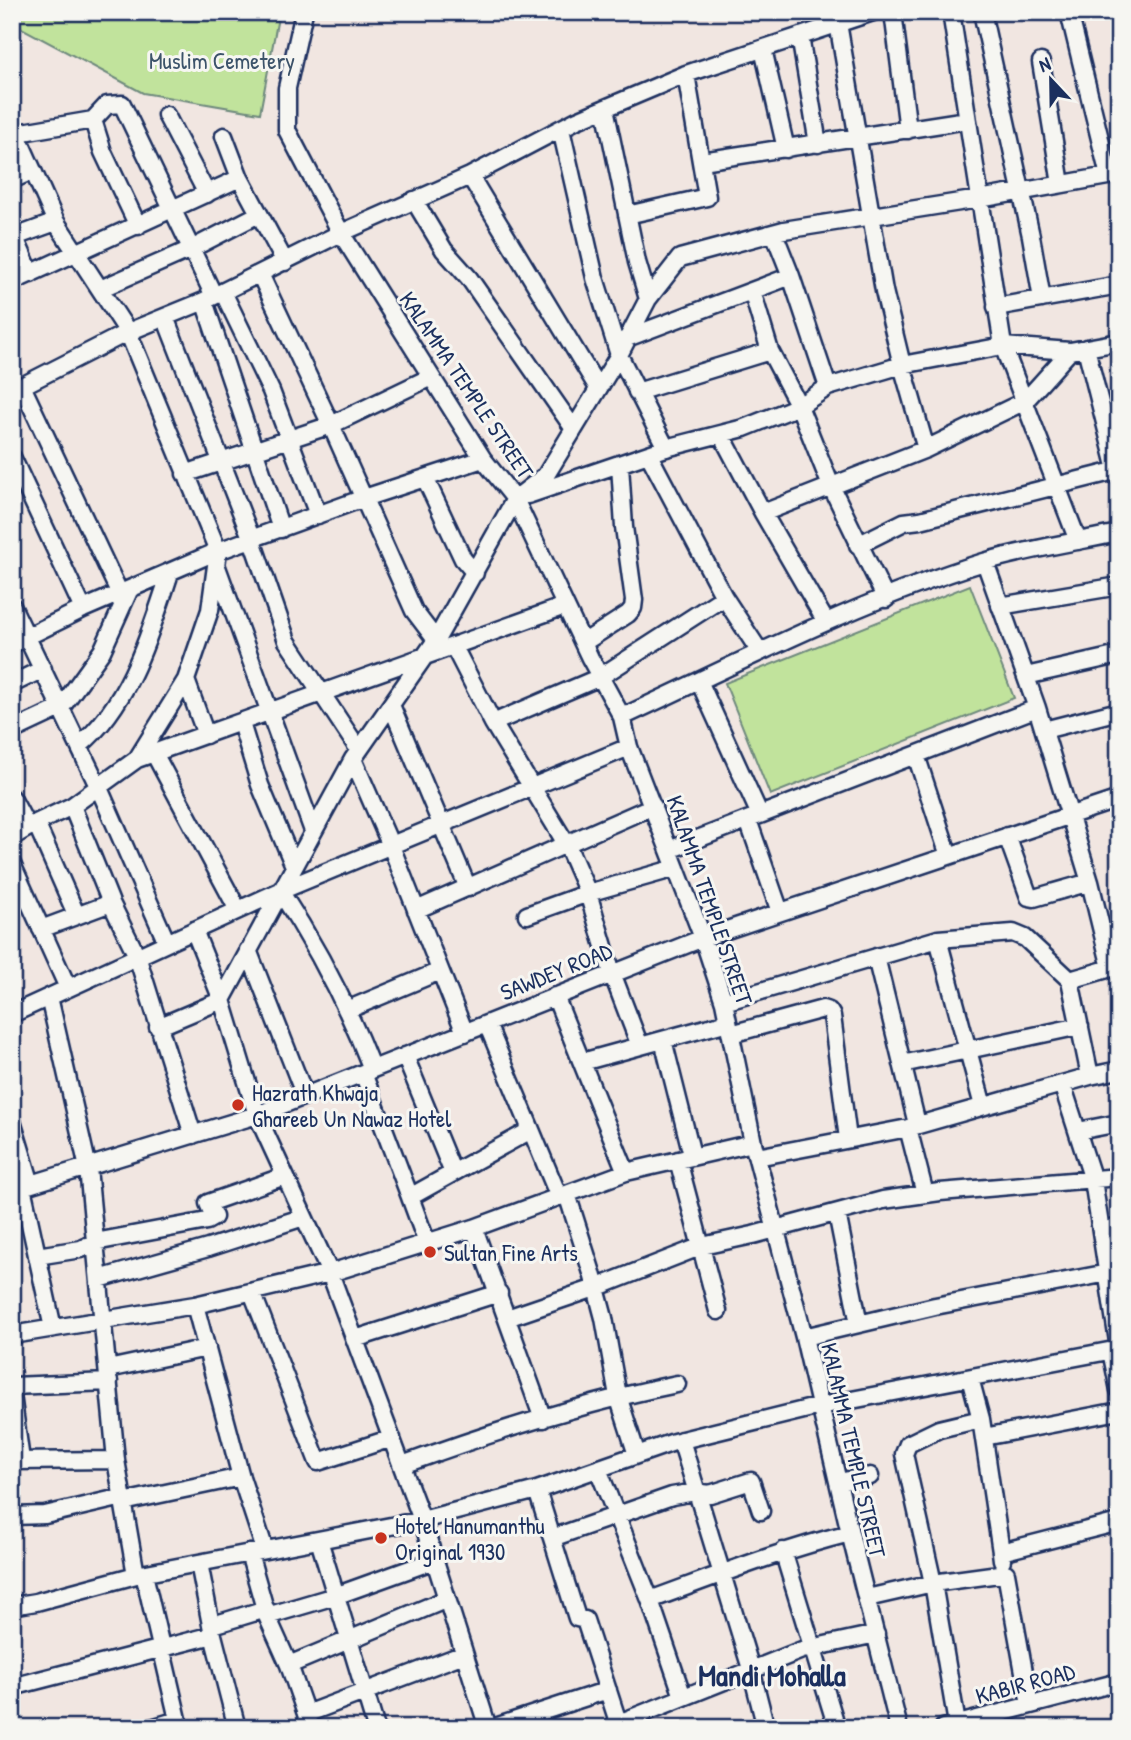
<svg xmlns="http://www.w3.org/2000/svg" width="1131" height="1740" font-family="'Patrick Hand',sans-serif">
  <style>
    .green { fill: #c1e39c; stroke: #6e897d; stroke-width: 2 }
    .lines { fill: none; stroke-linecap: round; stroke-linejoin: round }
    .minor-casing { stroke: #1b2f5e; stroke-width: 21 }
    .minor { stroke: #f6f6f2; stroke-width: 16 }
    .poi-dot { fill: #c8321e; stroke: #f6f6f2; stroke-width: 2.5 }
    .labels { text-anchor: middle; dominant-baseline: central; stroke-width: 6; stroke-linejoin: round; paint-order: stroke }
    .park-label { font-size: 23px; fill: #3c536a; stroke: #f6f6f2 }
    .street-label { font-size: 23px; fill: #1b2f5e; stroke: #f6f6f2 }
    .poi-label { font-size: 23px; fill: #1b2f5e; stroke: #f6f6f2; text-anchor: start }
    .district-label { font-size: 30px; font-weight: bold; fill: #1b2f5e; stroke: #f6f6f2 }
  </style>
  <rect width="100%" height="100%" fill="#f1e6e1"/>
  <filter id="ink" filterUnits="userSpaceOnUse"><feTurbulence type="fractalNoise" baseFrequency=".0143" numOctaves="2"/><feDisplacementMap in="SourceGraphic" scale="14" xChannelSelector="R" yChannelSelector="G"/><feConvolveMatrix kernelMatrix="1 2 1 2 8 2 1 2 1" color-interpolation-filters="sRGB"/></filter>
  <g filter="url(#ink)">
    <!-- green -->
    <path class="green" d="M12,12H279L260,113L143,93L12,23Z
      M970,585L1014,698L770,795L725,683Z"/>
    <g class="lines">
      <defs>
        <path id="minor" d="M304,12L287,88V130L341,233L483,459L515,499L590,658L622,717L629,747L703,938L724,1002L753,1143L804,1337L850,1533L899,1728
          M893,12L908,130
          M951,12L1003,346L1078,541
          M982,12L1031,236L1042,299
          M1069,12L1109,176
          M838,23L884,291L902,365L926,449
          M800,36L818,144
          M763,49L786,149
          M1041,62L1061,184
          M605,108L637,262L648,299
          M166,115L207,194
          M93,120L103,152L138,226
          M12,124L56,222L128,332L218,551L210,610L186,680L137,759L72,806L36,823L12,837
          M561,129L595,278L619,355L666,448
          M17,133L93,120L107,105L122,104L214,296
          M224,136L240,178L285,262
          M702,161L967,120
          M470,176L598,388
          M12,180L32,171
          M414,200L444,250L469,278L574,429
          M627,215L707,197L686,74
          M12,231L31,274
          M774,233L791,276L828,387
          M12,238L56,222
          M260,274L331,425L414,611L436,640
          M12,282L240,178
          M100,289L191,249L259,214
          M752,291L770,351L799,406L831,486L886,599
          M223,292L271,391L318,515
          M204,301L281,529
          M996,307L1119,285
          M165,317L252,540L287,641L359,750
          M627,338L791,276
          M1086,348L1119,478
          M22,386L120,594
          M12,391L128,332L204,301L341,233L470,176L577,120L686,74L873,12
          M637,392L770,351
          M721,434L763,513L826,622
          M649,455L724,597L760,652
          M12,457L83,609
          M185,474L331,425L431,377
          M425,478L463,559L475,573
          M528,495L666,448L744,428L799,406L828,387L902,365L1003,346L1070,351L1119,342
          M763,513L926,449L1025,401L1070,351
          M858,545L904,522L920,520L1119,470
          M985,562L1037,708L1090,882L1111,968
          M217,567L313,831
          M12,606L99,788L167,943
          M1000,606L1119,586
          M583,643L628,614L633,608L634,600L624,527L620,465
          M12,644L83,609L218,551L364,498L483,459
          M454,647L493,723L567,845L588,893L612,973L640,1046
          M1026,676L1119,655
          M186,680L206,735
          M699,681L760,815
          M12,684L43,669
          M391,705L468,888
          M622,717C741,662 858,601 984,562C1027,549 1074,542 1119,533
          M241,723L260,785L294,866
          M493,723L600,677L724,597
          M1044,730L1119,711
          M12,731L61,708L102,651L129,591
          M79,746C130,704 150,633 170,573
          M154,753L238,910
          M916,755L949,856
          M137,759L565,606
          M353,759L391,846L465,1033
          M12,798L28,828
          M72,806L111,903L137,956L193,1135
          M748,820L780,912
          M36,823L76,914
          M1007,836L1029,897L1034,898L1090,882
          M669,850L1037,708
          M12,864L68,988
          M280,891C317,947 348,1007 372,1069
          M416,910L653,806
          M527,915L588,893L676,868
          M41,929L111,903
          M194,930L222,1000L257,1115L330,1273L422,1520L488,1728
          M938,939L983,1106
          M248,950L305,1096
          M876,957L917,1124
          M1070,980L1118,966
          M555,996L626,1172
          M49,997L88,1168L116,1460L136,1575
          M724,1002L938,939L1013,933L1025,938L1070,980L1090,1076
          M347,1010L440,971
          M12,1014L280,891L629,747
          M487,1024L559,1197
          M158,1027L222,1000L353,759L436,640L515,499L546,475L619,355L648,299L680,258L784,230L979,199L1119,174
          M731,1034L823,1009L829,1011L832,1016L848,1139
          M663,1040L692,1155
          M582,1062L728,1022
          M902,1064L1080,1026
          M363,1073L410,1197L453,1173L405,1056
          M1062,1084L1093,1180L1119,1348
          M12,1121L31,1184
          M908,1128L925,1194
          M1078,1131L1119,1123
          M757,1157L908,1128L1090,1076L1119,1070
          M678,1160L718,1311
          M453,1173L531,1130
          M22,1187L53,1328
          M12,1190L257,1115L703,938L1119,799
          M567,1194L592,1273L604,1318L618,1396L637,1455
          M410,1197L427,1243
          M837,1213L859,1324
          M474,1228L543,1419
          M1101,1230L1119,1228
          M37,1256L81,1249L95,1242L207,1221L214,1217L208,1203L285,1176
          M99,1279L208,1248L304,1217
          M252,1292L318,1462L392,1438
          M195,1305L241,1477L265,1550
          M507,1318L595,1288L702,1246L753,1235L883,1200L940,1192L1119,1177
          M12,1335L195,1305L330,1273L474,1228L626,1172L753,1143
          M804,1337L935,1306L1108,1273
          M355,1339L499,1293
          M1111,1351L1119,1390
          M108,1369L207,1348
          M970,1378L981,1419L1001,1552
          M12,1386L109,1382
          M12,1395L21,1460
          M984,1437L1119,1411
          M681,1440L751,1669L766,1728
          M12,1461L116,1460
          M402,1465C492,1432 583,1403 677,1384
          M598,1469L650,1600L683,1697
          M838,1482L870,1476
          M537,1490L577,1618L585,1620L620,1728
          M123,1502L241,1477
          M12,1516L45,1515L123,1497
          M552,1538L672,1496L695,1492L710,1494L751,1481L761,1511
          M319,1540L376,1728
          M783,1551L837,1728
          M249,1553L267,1616L289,1665L311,1728
          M1002,1560L1001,1552L1119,1522
          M199,1563L213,1635L237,1728
          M144,1574L180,1728
          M867,1598L933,1583L1006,1573L1030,1705
          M650,1600C716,1576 781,1550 850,1533
          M12,1606L36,1602L136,1575L422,1520L537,1490L674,1442L820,1406L1119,1349
          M267,1616L335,1596L435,1560
          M213,1625L266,1609
          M289,1665L447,1599
          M12,1687L213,1635
          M306,1714L464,1654
          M619,1723L802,1650L876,1634
          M957,1724L933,1583L904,1454L908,1444L939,1429L981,1419
          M151,1728L178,1720
          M492,1728L608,1690
          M943,1728L1119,1682"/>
      </defs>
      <!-- minor casing -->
      <use href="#minor" class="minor-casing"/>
      <!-- minor -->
      <use href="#minor" class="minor"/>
    </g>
  </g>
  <!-- markers -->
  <g class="poi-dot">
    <circle cx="238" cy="1105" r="7"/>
    <circle cx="430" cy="1252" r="7"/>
    <circle cx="381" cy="1538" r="7"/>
  </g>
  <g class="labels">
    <!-- park labels -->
    <g class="park-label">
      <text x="222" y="60">Muslim Cemetery</text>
    </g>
    <!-- street labels -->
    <g class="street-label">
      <text transform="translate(467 385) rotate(56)">KALAMMA TEMPLE STREET</text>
      <text transform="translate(710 900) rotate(71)">KALAMMA TEMPLE STREET</text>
      <text transform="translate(556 971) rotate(-22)">SAWDEY ROAD</text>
      <text transform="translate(854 1450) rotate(77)">KALAMMA TEMPLE STREET</text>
      <text transform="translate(1025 1683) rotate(-15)">KABIR ROAD</text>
    </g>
    <!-- poi labels -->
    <g class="poi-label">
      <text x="252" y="1092">Hazrath Khwaja<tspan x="252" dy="26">Ghareeb Un Nawaz Hotel</tspan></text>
      <text x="444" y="1252">Sultan Fine Arts</text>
      <text x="395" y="1525">Hotel Hanumanthu<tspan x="395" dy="26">Original 1930</tspan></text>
    </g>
    <!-- district labels -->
    <g class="district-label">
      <text x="772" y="1675">Mandi Mohalla</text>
    </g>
  </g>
  <!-- margin -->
  <rect width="1131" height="1740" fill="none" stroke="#f6f6f2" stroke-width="42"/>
  <rect x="21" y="21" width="1089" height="1698" fill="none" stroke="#1b2f5e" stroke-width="2.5" filter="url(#ink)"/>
  <!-- north arrow -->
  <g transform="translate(1051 80) rotate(338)" stroke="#f6f6f2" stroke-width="5" paint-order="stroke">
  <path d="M0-5L12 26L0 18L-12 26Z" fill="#1b2f5e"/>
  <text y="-10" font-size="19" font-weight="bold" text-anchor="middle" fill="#1b2f5e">N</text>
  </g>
</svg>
